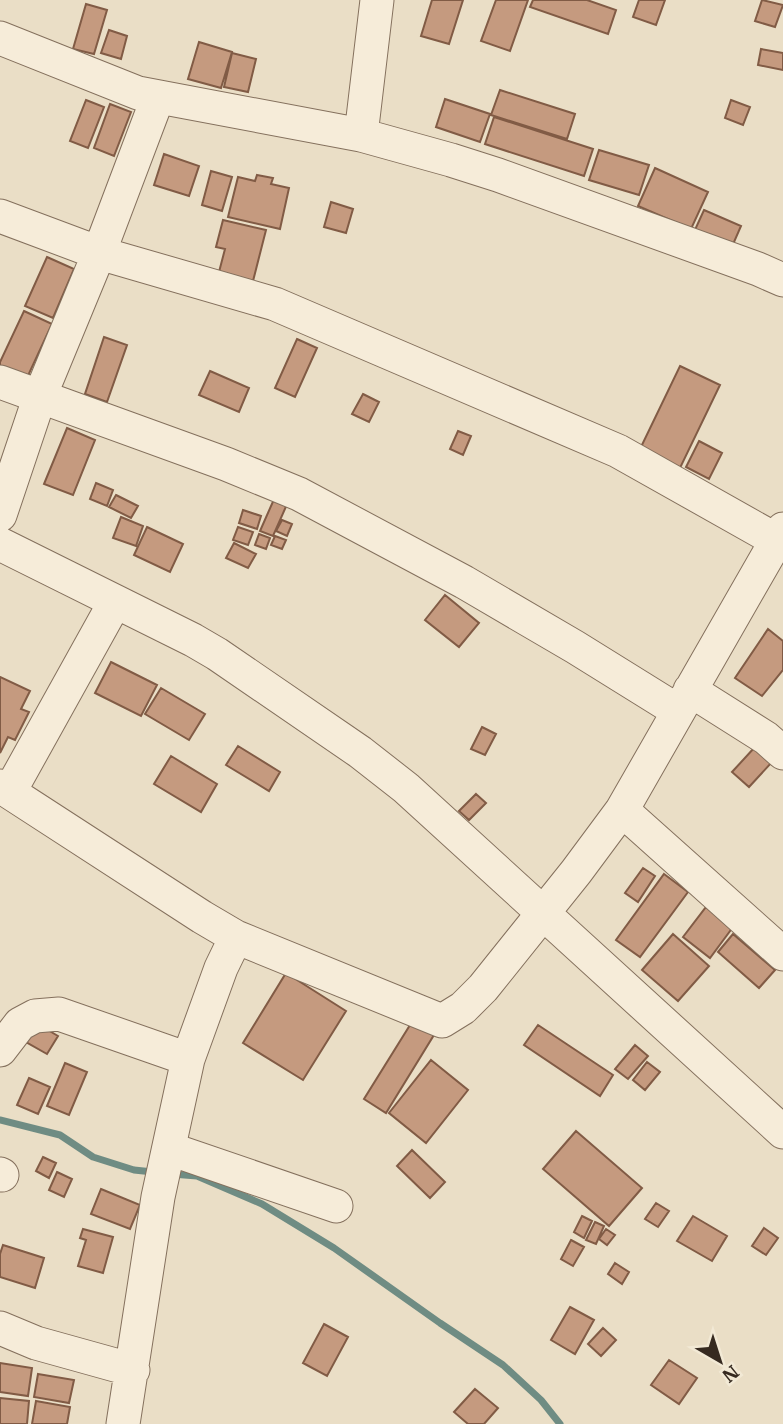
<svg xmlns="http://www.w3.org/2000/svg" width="783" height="1424" font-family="'IBM Plex Serif',serif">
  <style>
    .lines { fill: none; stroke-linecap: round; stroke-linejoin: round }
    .stream { stroke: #6f8c83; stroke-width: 7 }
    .building { fill: #c59a7f; stroke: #815b45; stroke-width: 2 }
    .minor-casing { stroke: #84705d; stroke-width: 35 }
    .minor { stroke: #f6ecd9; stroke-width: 33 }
  </style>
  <rect width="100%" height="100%" fill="#eadec6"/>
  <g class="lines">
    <!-- stream -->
    <path class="stream" d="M0,1120L60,1135L93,1157L134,1170L153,1172
      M172,1174L197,1176L262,1204L334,1248L440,1323L503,1365L541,1400L560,1424"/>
  </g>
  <!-- building -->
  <path class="building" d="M432,0H463L449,44L421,36Z
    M496,0H528L510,51L481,41Z
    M533,0H587L616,10L608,34L530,7Z
    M639,0H665L656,25L633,17Z
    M762,0L783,5L775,27L755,21Z
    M86,4L107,10L94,54L73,49Z
    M109,30L127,36L121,59L101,53Z
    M199,42L232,52L221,88L188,79Z
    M761,49L783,53V70L758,65Z
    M232,53L256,59L248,92L224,87Z
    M500,90L575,114L567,139L491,115Z
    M445,99L490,114L480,142L436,127Z
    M86,100L104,107L88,148L70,141Z
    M731,100L750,107L743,125L725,118Z
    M110,104L131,112L114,156L94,148Z
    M494,117L593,149L584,176L485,144Z
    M599,150L649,165L639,195L589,180Z
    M164,154L199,166L189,196L154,185Z
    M655,168L708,192L691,229L638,206Z
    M211,171L232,177L222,211L202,205Z
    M257,175L273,178L271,184L289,188L280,229L228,217L238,177L255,181Z
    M331,202L353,209L346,233L324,227Z
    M704,210L741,226L731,249L694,232Z
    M223,220L266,230L253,281L219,272L225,249L216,247Z
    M47,257L74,269L53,318L25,306Z
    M24,311L52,324L26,380L0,368V362Z
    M104,337L127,345L107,402L85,394Z
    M297,339L317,348L295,397L275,388Z
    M680,366L720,385L680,468L640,449Z
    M210,371L249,388L239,412L199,395Z
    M363,394L379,402L369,422L352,414Z
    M67,428L95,440L73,495L44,484Z
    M458,431L471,436L463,455L450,449Z
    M699,441L722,453L709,479L686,467Z
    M96,483L113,490L107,506L90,499Z
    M116,495L138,506L131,518L109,507Z
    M275,497L288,502L273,536L260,531Z
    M243,510L261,516L257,529L239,523Z
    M121,517L143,526L136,546L113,538Z
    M282,520L292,524L287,536L276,531Z
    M147,527L183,544L170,572L134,555Z
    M238,527L253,532L248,545L233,540Z
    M259,534L270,538L266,549L255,545Z
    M275,536L286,540L282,549L271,545Z
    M234,543L256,554L248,568L226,558Z
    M445,595L479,623L459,647L425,620Z
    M768,629L783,641V670L762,696L735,678Z
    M111,662L157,685L141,716L95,693Z
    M0,677L30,691L21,709L29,712L15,740L8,737L0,753Z
    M161,688L205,714L189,740L145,714Z
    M482,727L496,734L485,755L471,749Z
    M238,746L280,772L269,791L226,765Z
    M755,747L772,762L749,787L732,772Z
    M171,756L217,784L201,812L154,784Z
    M476,794L486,803L469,820L459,811Z
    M643,868L655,876L638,902L625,893Z
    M664,874L688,892L640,957L616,940Z
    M706,907L733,927L710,958L683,937Z
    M673,934L709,966L678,1001L642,970Z
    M733,934L775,970L759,988L718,952Z
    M286,973L346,1011L303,1080L243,1043Z
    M415,1017L437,1030L386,1113L364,1099Z
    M36,1023L58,1036L47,1054L26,1042Z
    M538,1025L613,1075L600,1096L524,1045Z
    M635,1045L648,1056L628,1079L615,1069Z
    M431,1060L468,1090L426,1143L389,1113Z
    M647,1062L660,1072L645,1090L633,1080Z
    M65,1063L87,1072L69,1115L47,1106Z
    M29,1078L50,1087L38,1114L17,1105Z
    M576,1131L642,1188L609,1226L543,1169Z
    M412,1150L445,1182L430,1198L397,1166Z
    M43,1157L56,1163L49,1178L36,1171Z
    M57,1172L72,1179L64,1197L49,1190Z
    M101,1189L140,1205L130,1229L91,1214Z
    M656,1203L669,1211L658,1227L645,1219Z
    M582,1216L592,1221L584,1238L574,1232Z
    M693,1216L727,1236L712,1261L677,1241Z
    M595,1222L604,1226L596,1244L586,1240Z
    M764,1228L778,1238L766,1255L752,1246Z
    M83,1229L113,1237L103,1273L78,1266L86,1240L80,1238Z
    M606,1229L615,1235L607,1245L599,1239Z
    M571,1240L584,1247L573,1266L561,1259Z
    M3,1245L44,1258L35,1288L0,1277V1254Z
    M615,1263L629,1272L622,1284L608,1274Z
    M570,1307L594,1320L575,1354L551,1340Z
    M324,1324L348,1337L327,1376L303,1363Z
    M603,1328L616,1340L601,1356L588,1344Z
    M669,1360L697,1378L679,1404L651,1385Z
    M0,1363L32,1368L28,1396L0,1392Z
    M38,1374L74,1380L69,1403L34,1397Z
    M475,1389L498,1408L484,1424H468L454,1412Z
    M0,1398L29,1401L27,1424H0Z
    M36,1401L70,1407L67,1424H32Z"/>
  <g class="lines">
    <defs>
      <path id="minor" d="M0,38L138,93L361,135L451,160L498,175L758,269L783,280
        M361,135L377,0
        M0,216L99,253L275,304L618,451L776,540L783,546
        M0,382L226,464L299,494L464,582L575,647L678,711
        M0,515L40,396L99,253L158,97
        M0,544L193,640L217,654L360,752L406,788L783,1132
        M690,690L766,738L783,753
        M0,786L202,917L236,937L442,1021L463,1008L483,988L576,872L622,810L783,529
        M10,791L115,602
        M622,810L783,954
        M0,1050L20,1024L35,1016L59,1014L188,1059
        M170,1149L336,1206
        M0,1174L2,1175
        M0,1328L36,1343L133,1370
        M123,1424L158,1197L188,1059L221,968L236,937"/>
    </defs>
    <!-- minor casing -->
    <use href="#minor" class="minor-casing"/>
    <!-- minor -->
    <use href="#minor" class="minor"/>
  </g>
  <!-- north arrow -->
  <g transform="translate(720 1361) rotate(141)" stroke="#f2e9d5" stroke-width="5" paint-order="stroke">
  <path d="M0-5L12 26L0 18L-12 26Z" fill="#362a20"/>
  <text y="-10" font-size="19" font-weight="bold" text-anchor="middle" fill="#362a20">N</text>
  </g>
</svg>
